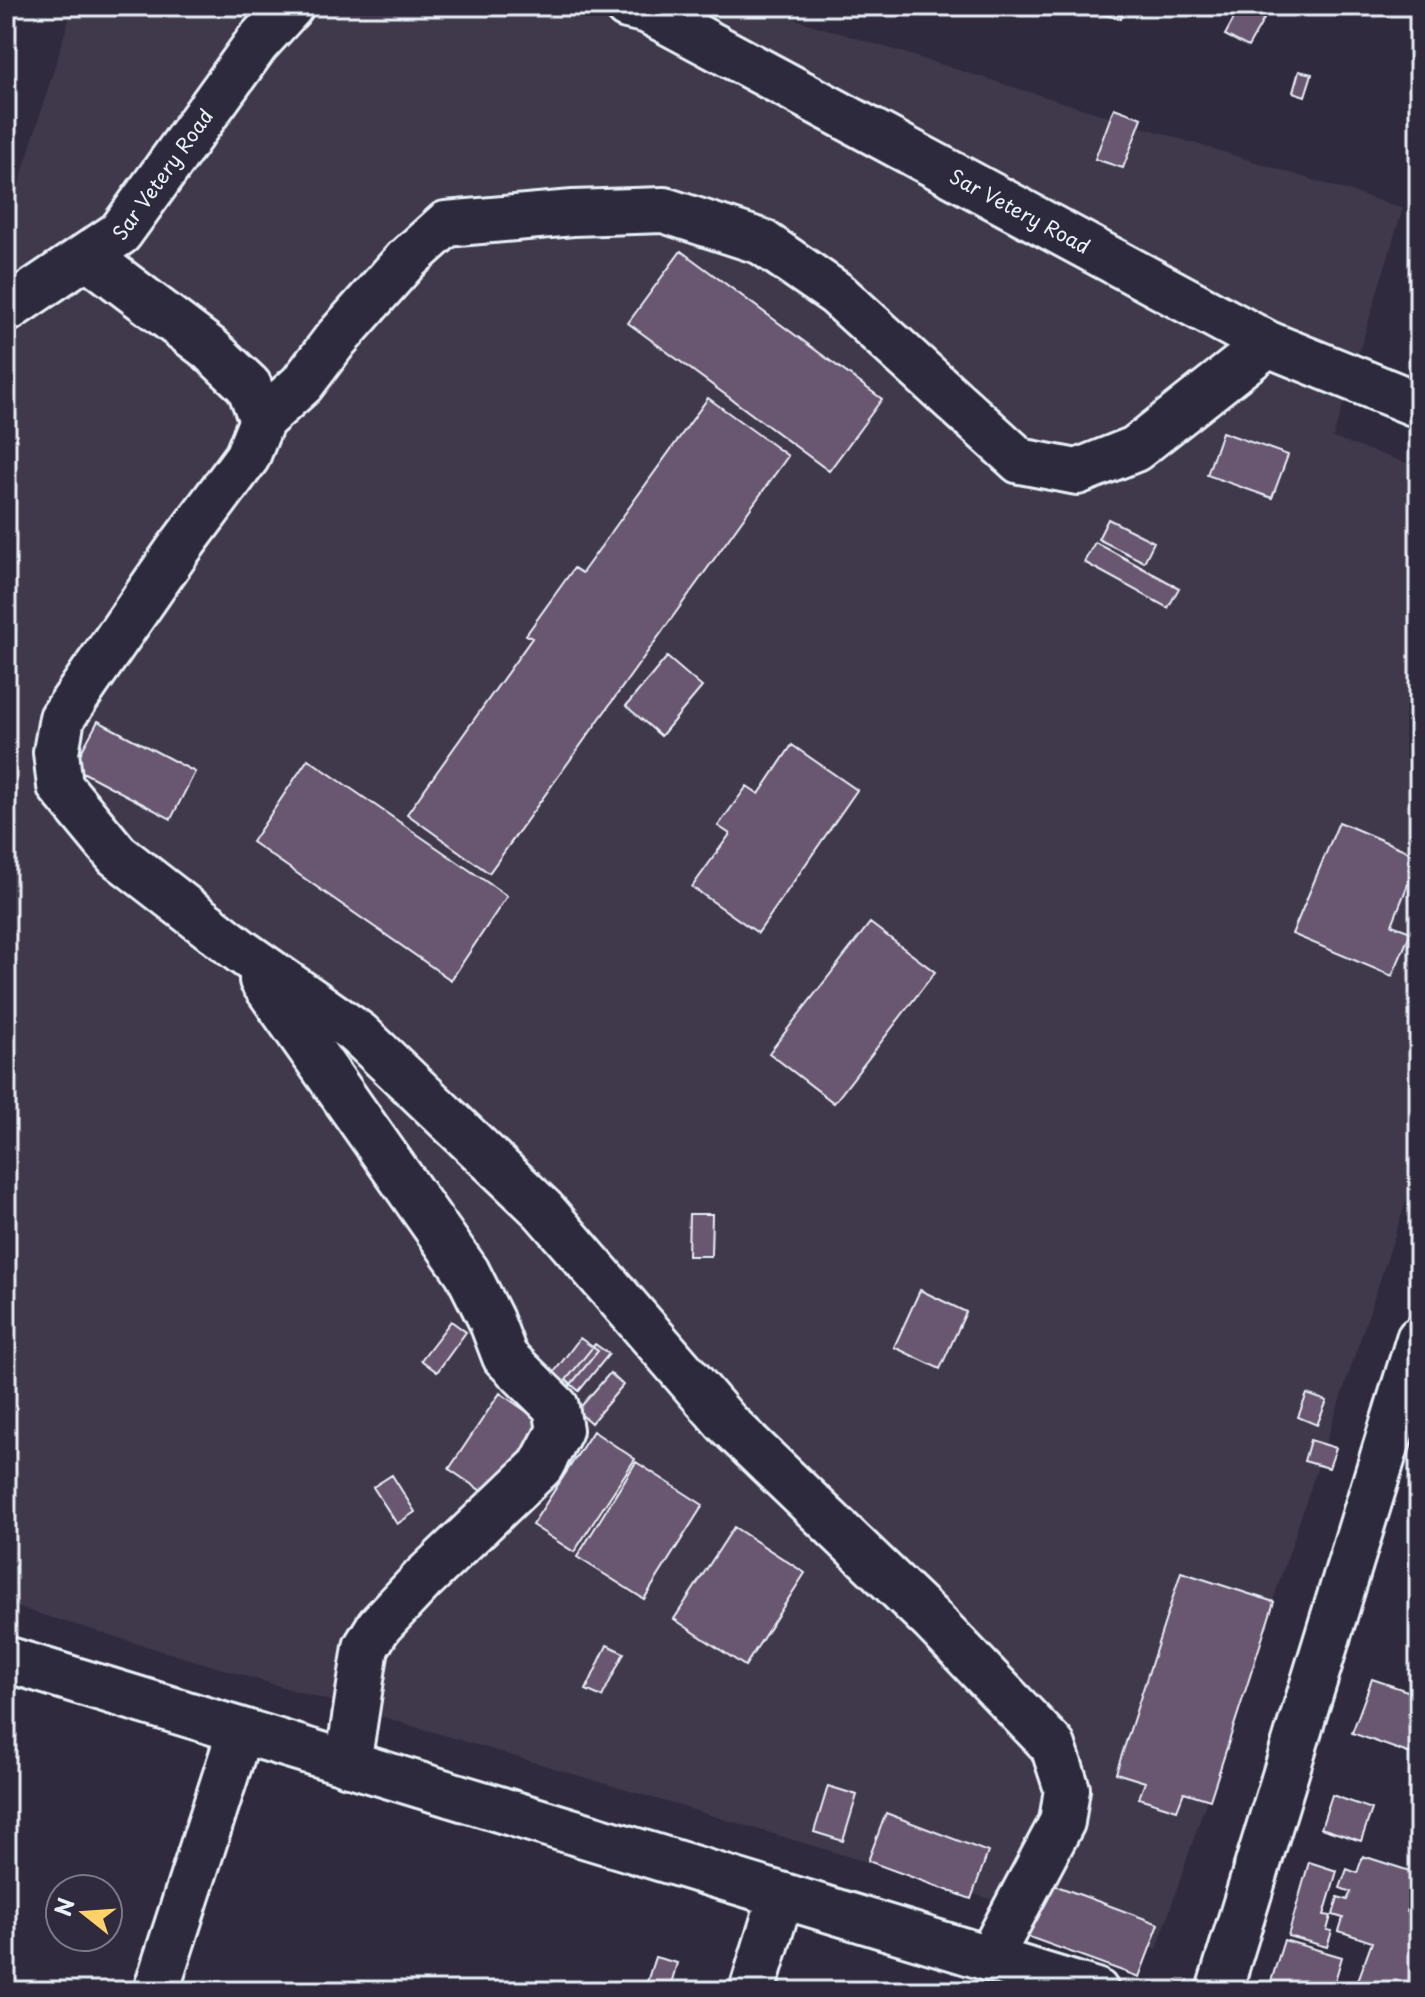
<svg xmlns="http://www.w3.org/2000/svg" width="1425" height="1997" font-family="'Playpen Sans',sans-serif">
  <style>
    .built { fill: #40384c }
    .building { fill: #69576f; stroke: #e8f1f8; stroke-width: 2 }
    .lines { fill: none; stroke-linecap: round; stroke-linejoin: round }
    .minor-casing { stroke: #e8f1f8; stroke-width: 50 }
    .minor { stroke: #2f2a3d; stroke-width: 44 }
    .labels { text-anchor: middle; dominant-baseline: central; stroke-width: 7; stroke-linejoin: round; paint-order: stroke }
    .street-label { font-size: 20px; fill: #e8f1f8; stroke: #2f2a3d }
  </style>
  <rect width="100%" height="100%" fill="#2f2a3d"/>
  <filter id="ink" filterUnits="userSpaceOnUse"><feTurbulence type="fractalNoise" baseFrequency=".0125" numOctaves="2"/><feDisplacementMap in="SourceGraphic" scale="16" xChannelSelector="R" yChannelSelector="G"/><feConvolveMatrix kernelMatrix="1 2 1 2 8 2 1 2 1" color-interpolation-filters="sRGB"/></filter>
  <g filter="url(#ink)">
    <!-- built -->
    <path class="built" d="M73,6H753L1403,208L1333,438L1419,467V1163L1157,1949L6,1604V227Z"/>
    <!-- building -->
    <path class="building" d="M1092,6H1124L1121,19L1090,11Z
      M1243,6H1272L1268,16Z
      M1240,7L1264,19L1248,47L1225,35Z
      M1299,71L1312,74L1305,96L1293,92Z
      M1114,108L1142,118L1123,168L1095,159Z
      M1114,108L1142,118L1123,168L1095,159Z
      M681,251L882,399L829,471L628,323Z
      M708,398L788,456L489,873L407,814L532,638L526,635L574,568L582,573Z
      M1222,432L1288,455L1272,498L1207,475Z
      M1108,519L1154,542L1144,562L1098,539Z
      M1095,542L1179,588L1168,608L1084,562Z
      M667,657L702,687L661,736L626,706Z
      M98,721L195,772L171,819L73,767Z
      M792,745L857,790L758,933L692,887L730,834L718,826L747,786L759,794Z
      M308,759L507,896L451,980L252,842Z
      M1339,822L1419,856L1392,925L1411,932L1392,976L1292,934Z
      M870,923L935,972L834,1103L769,1053Z
      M689,1214H712L711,1256H688Z
      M920,1290L966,1312L940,1369L894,1347Z
      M451,1321L466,1332L437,1372L421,1360Z
      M580,1338L598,1351L568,1388L552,1375Z
      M595,1344L609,1354L579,1391L566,1380Z
      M610,1373L623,1385L591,1423L577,1411Z
      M500,1393L550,1428L499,1503L449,1469Z
      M1307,1394L1327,1401L1317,1425L1298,1417Z
      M593,1431L635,1459L574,1552L532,1525Z
      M1310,1440L1336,1448L1329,1468L1304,1461Z
      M636,1462L703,1505L644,1599L577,1557Z
      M392,1475L415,1512L397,1524L373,1487Z
      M734,1527L805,1573L745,1666L674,1619Z
      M1181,1572L1274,1602L1210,1800L1184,1792L1177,1810L1139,1798L1145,1782L1116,1773Z
      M607,1645L624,1653L602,1697L586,1690Z
      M1372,1679L1419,1695V1757L1352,1733Z
      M828,1786L857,1795L843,1841L814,1832Z
      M1332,1795L1372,1809L1361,1841L1321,1828Z
      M886,1813L988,1852L971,1899L868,1861Z
      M1363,1856L1419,1874L1407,1912L1417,1916L1419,1910V1991H1370L1356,1986L1372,1942L1339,1931L1343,1918L1333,1915L1338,1897L1347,1900L1351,1892L1340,1888L1347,1869L1357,1873Z
      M1309,1862L1337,1871L1324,1915L1331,1916L1327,1930L1332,1931L1327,1947L1288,1936Z
      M1038,1879L1159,1924L1139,1977L1018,1933Z
      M1284,1940L1342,1957L1332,1991H1268Z
      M655,1957L677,1963L669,1991L645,1988Z"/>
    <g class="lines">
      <defs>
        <g id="minor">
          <path id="s1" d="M627,6L648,11L1268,344L1419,405"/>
          <path d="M87,256L210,349L249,386L262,420L247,457L178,550L62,718L56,752L60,786L117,855L242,952L359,1034L543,1210L726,1422L933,1621L1053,1746L1067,1789L1062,1822L989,1959"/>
          <path id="s2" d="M6,310L120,233L257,43L291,6"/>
          <path d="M262,420L302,384L336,339L406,260L446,224L573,213L664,210L762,242L837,294L1020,461L1077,472L1135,449L1268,344"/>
          <path d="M262,980L467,1272L491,1320L505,1357L556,1407L560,1430L541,1466L423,1579L379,1626L366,1647L348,1764"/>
          <path d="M6,1659L1096,1991"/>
          <path d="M156,1991L240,1731"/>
          <path d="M752,1991L781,1896"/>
          <path d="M1219,1991L1419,1339"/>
        </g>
      </defs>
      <!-- minor casing -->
      <use href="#minor" class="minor-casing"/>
      <!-- minor -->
      <use href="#minor" class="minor"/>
    </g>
  </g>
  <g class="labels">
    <!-- street labels -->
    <g class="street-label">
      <text stroke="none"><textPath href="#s2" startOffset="210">Sar Vetery Road</textPath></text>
      <text stroke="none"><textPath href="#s1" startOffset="444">Sar Vetery Road</textPath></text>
    </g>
  </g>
  <!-- margin -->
  <rect width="1425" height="1997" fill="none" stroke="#2f2a3d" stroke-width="32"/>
  <rect x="16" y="16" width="1393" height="1965" fill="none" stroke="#e8f1f8" stroke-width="3" filter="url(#ink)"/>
  <!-- north arrow -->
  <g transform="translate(84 1913) rotate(287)"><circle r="38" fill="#2f2a3d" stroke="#797a88" stroke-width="2"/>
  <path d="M0-6L14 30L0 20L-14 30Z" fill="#ffd166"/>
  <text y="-12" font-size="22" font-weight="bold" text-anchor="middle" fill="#e8f1f8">N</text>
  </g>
</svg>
